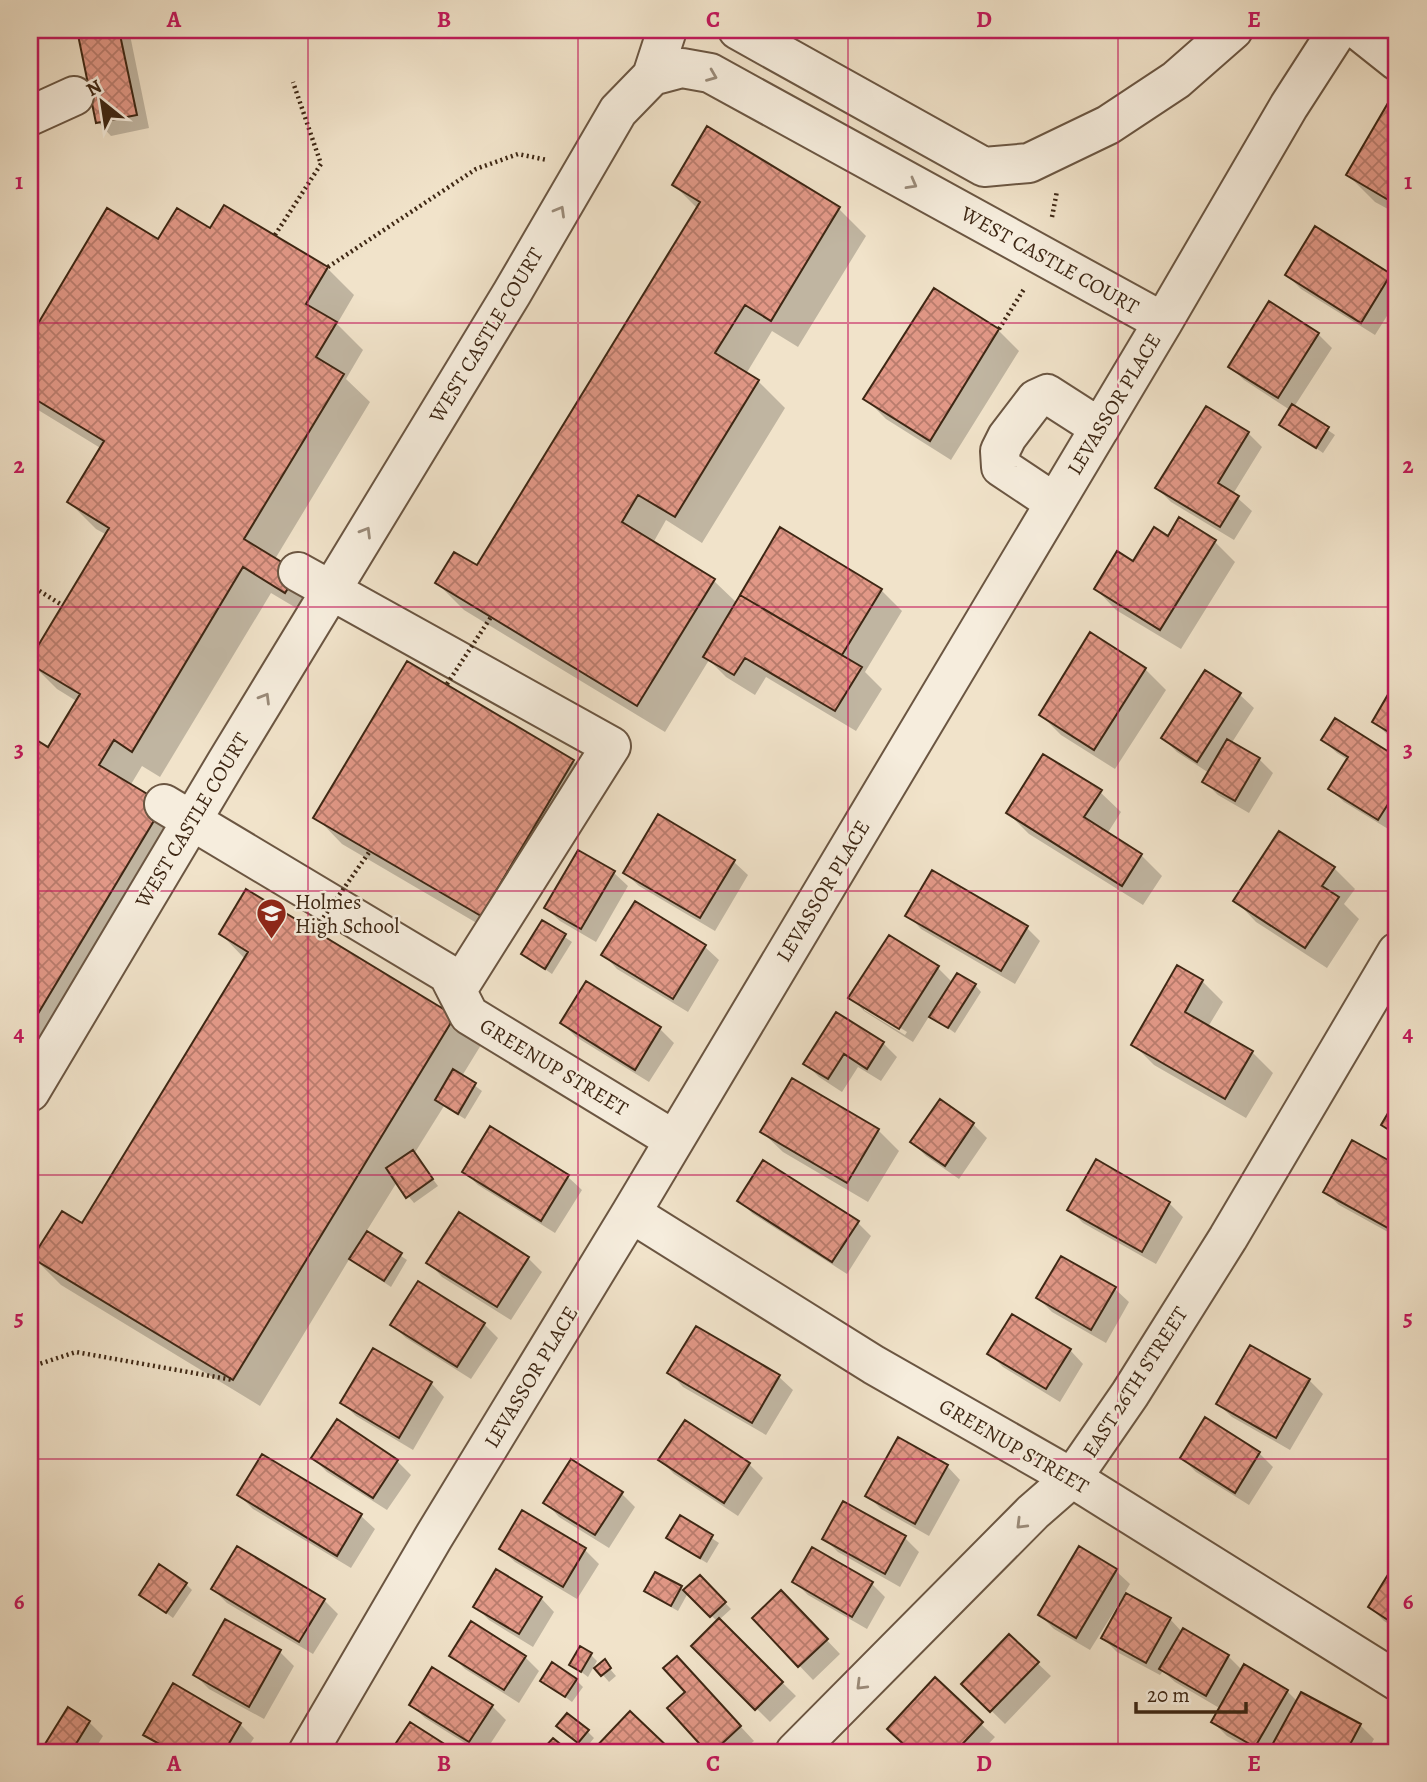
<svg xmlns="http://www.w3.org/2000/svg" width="1427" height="1782" font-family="Alegreya,serif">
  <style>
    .shadow { fill: #0003; fill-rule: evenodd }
    .building { fill: url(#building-cross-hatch); stroke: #3e2714; stroke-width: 2 }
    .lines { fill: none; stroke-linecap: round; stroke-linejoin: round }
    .minor-casing { stroke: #6b5642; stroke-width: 42 }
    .path { stroke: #3e2714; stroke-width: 4.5; stroke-dasharray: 2 3.5; stroke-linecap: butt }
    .minor { stroke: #f6eddd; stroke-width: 38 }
    .path-bridge { stroke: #3e2714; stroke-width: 4.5; stroke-dasharray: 2 3.5; stroke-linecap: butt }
    .oneway { stroke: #9a8a78 }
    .grid { fill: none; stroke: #c2185b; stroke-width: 2; stroke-opacity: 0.55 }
    .labels { text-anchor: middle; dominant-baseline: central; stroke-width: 5; stroke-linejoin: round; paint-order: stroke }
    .street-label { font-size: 21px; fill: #3e2714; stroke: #f6eddd }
    .poi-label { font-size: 21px; fill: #3e2714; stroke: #f6eddd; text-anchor: start }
    .neatline { fill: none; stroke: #c2185b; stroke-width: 2.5 }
    .grid-label { font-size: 23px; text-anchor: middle; font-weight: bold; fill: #c2185b }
  </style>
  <defs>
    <pattern id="building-cross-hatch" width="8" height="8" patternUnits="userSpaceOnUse" patternTransform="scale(1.75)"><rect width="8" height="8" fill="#e29887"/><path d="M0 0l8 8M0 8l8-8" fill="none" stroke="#b97c6d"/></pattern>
  </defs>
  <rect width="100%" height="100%" fill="#f1e3ca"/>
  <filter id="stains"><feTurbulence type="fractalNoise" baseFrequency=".00286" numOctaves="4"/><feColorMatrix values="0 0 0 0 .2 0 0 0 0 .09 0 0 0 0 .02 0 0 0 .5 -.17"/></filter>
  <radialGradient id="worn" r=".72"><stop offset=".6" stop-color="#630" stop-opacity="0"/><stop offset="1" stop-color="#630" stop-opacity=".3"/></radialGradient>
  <!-- shadow -->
  <path class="shadow" d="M79,30H129L149,128L111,136L98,122Z
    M1389,106L1397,111V214L1375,202L1348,175Z
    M708,129L839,209L866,236L798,347L772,331L746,374L758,381L785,408L702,543L666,520L653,543L714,581L737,603L781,529L881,590L902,611L865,672L882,689L856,731L766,677L755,695L726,677L709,660L665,732L464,610L437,583L477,568L698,209L674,185Z
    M108,210L159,241L211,231L327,268L354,295L337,324L363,350L346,379L370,402L275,559L297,573L313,618L271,593L160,777L142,766L130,786L190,833L30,1098V738L49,750L78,702L57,689L30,662L107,535L96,529L69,502L102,449L30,405V340Z
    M1287,275H1390L1397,282V300L1375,335L1301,289Z
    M935,290L998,330L1019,351L951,460L886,419L866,399Z
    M1318,334L1332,348L1294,407L1335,435L1323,453L1281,424L1290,410L1244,380L1230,366Z
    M1248,433L1262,447L1233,494L1252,511L1234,540L1171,502L1157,488Z
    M1168,538L1215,542L1235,562L1181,649L1116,610L1096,589Z
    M1145,669L1166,690L1115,769L1061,735L1041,715Z
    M1206,672L1240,695L1254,708L1231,744L1259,759L1273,773L1249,813L1218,795L1204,781L1209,773L1177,752L1163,738Z
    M1397,682V741L1388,735L1374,722Z
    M1335,721L1397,759V825L1393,832L1344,802L1330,789L1348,760L1337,753L1323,740Z
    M573,761L600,788L509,942L342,844L316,817Z
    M1100,792L1121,812L1107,834L1141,855L1162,876L1143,905L1029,834L1008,813Z
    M659,817L734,862L748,875L715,931L639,886L625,873Z
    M1280,833L1334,868L1355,889L1344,904L1359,919L1327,968L1256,922L1236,901Z
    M614,873L628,886L596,942L560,921L546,908Z
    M635,904L705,947L719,960L688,1012L617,969L604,955Z
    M908,915L1026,927L1040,941L1015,984L921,929Z
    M543,922L572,942L552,974L523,954Z
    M221,934L454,1018L481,1045L462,1076L482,1091L465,1119L444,1106L414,1154L438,1186L414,1203L397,1182L366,1232L407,1260L391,1287L358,1265L350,1258L260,1406L61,1285L34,1258L82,1225L245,959Z
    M938,968L953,983L975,985L981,992L955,1033L930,1015L913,1042L864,1011L851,997ZM864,1005L907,1032L905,1035L864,1010Z
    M1202,981L1223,1002L1208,1027L1252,1052L1273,1073L1246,1118L1154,1065L1133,1044Z
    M587,983L660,1029L674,1043L649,1082L576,1037L562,1023Z
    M883,1043L897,1057L881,1081L858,1067L842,1092L819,1077L805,1063Z
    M1397,1101V1139L1383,1125Z
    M940,1102L973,1124L987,1138L959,1179L926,1156L912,1142Z
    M491,1129L568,1177L582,1190L555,1233L478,1185L464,1171Z
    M878,1130L899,1151L868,1202L783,1152L762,1132Z
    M1353,1143L1397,1167V1237L1339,1205L1325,1192Z
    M1097,1162L1169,1203L1183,1217L1156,1264L1083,1223L1069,1209Z
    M739,1201L857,1222L871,1236L847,1274L753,1214Z
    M528,1258L542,1272L511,1320L442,1277L429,1263Z
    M1115,1289L1129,1302L1106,1343L1052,1312L1038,1298Z
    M484,1324L498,1338L471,1379L406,1338L392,1325Z
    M1070,1350L1083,1364L1060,1402L1003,1367L990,1354Z
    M670,1373L779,1377L793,1390L766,1435L683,1387Z
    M1309,1380L1323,1394L1290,1450L1232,1417L1218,1404Z
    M431,1383L444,1397L413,1450L356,1416L342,1403Z
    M1259,1453L1273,1467L1249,1505L1196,1472L1182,1458Z
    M313,1458L397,1461L411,1475L387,1510L327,1472Z
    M660,1460L749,1464L763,1478L738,1516L674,1474Z
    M947,1466L960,1480L929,1536L881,1509L867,1495Z
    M621,1493L635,1507L609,1548L559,1517L546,1503Z
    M239,1495L361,1516L375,1529L351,1568L253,1509Z
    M844,1503L905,1538L919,1552L900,1587L838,1552L824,1538Z
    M523,1513L585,1550L599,1564L577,1599L515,1562L501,1549Z
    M680,1517L719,1543L707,1563L675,1544L668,1538Z
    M1397,1520V1538L1390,1531Z
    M1080,1549L1116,1571L1130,1584L1124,1594L1170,1619L1182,1632L1228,1656L1243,1671L1287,1691L1297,1701L1360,1725L1374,1739L1367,1752H1279L1276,1749L1274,1752H1256L1227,1736L1213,1722L1221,1709L1175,1682L1163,1671L1160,1675L1117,1652L1103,1638L1125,1598L1123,1597L1090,1650L1054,1629L1040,1615Z
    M1397,1564V1629L1384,1621L1370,1607Z
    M700,1577L731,1609L719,1620L796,1696L770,1722L694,1646L718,1622L688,1593L678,1611L653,1597L647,1591L681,1588L685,1592Z
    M794,1581L871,1583L885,1597L867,1629L808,1595Z
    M186,1584L192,1590L173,1618L141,1594Z
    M213,1589L324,1600L338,1614L313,1654L227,1603Z
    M781,1592L840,1654L813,1680L754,1618Z
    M541,1598L554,1612L533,1647L489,1620L475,1606Z
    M226,1621L280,1652L294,1666L264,1719L209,1689L195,1675Z
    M1009,1636L1051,1676L1005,1724L964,1684Z
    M591,1655L597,1661L588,1677L571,1664Z
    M452,1656L525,1657L539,1671L519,1703L465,1669Z
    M604,1662L616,1676L609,1682L597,1668Z
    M690,1672L754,1741L741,1752H709L669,1708L687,1692Z
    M576,1680L583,1687L572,1702L543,1681Z
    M411,1705L492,1706L506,1720L485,1752H479L425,1718Z
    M68,1709L89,1722L103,1736L93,1752H42Z
    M630,1713L671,1752H596L595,1751Z
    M240,1724L254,1738L245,1752H166L145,1734Z
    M981,1724L995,1737L981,1752H913L889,1729Z
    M587,1731L594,1738L586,1748L565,1732Z
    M119,1747L128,1752H116Z"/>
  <!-- building -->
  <path class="building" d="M77,30H119L137,115L96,123Z
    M1388,103L1397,109V205L1346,175Z
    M707,126L840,207L771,321L745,305L715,353L759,380L675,517L638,495L622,522L715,579L637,706L435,583L454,552L477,565L700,202L672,185Z
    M224,205L328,267L306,304L337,322L316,357L344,374L244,539L298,572L285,593L243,567L132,752L114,740L99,765L164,804L30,1027V736L48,747L80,694L30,664V659L109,528L67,502L104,441L30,396V337L107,208L158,239L177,208L210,228Z
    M1315,226L1391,274L1361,323L1285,275Z
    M934,288L999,329L930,441L863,399Z
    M1269,301L1319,333L1278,398L1228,367Z
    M1292,404L1329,427L1316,448L1279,425Z
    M1206,406L1249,432L1218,483L1239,496L1220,527L1155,488Z
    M1179,517L1216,540L1160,630L1094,589L1117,551L1133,561L1154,527L1168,536Z
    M780,527L882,589L842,655L740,595Z
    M740,595L862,667L835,711L745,658L734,675L703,657Z
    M1090,632L1146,668L1094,750L1039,715Z
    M407,661L574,760L481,916L313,818Z
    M1205,670L1241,693L1197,762L1161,738Z
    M1397,679V737L1372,722Z
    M1335,718L1397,757V790L1378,820L1328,789L1348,757L1321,740Z
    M1227,739L1260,758L1235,801L1202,782Z
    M1043,754L1102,790L1084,817L1142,854L1122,886L1006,813Z
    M658,814L735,860L700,918L623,873Z
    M1279,831L1335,867L1322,886L1339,897L1305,948L1233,901Z
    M578,850L615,871L581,929L544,908Z
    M932,870L1028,926L1001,971L905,916Z
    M246,889L455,1016L233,1380L32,1258L62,1211L82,1223L248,952L219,934Z
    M635,901L706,945L673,999L601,955Z
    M542,920L566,934L545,969L521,954Z
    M889,935L939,966L899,1029L848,998Z
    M1177,965L1203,980L1185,1012L1253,1051L1225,1099L1131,1045Z
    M957,973L976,984L948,1028L929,1017Z
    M586,981L661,1027L635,1070L560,1023Z
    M836,1012L884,1042L867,1069L844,1054L828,1079L803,1064Z
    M453,1069L476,1083L458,1114L435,1100Z
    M792,1078L879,1129L847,1183L760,1132Z
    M1397,1098V1135L1381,1125Z
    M940,1099L974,1123L945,1166L910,1142Z
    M490,1126L569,1175L541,1221L462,1172Z
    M1352,1140L1397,1165V1233L1323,1192Z
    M413,1150L433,1179L406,1198L386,1168Z
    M1096,1159L1170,1202L1142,1252L1067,1210Z
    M763,1160L859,1221L832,1262L737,1201Z
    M459,1212L529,1257L497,1307L426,1263Z
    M367,1231L402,1253L384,1281L349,1259Z
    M1061,1256L1116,1287L1091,1330L1036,1298Z
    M418,1281L485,1323L457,1367L390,1325Z
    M1012,1314L1071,1349L1046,1389L987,1354Z
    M696,1326L780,1375L752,1423L667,1373Z
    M1250,1345L1310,1379L1276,1438L1216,1404Z
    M373,1348L432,1382L399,1438L340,1403Z
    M1205,1417L1260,1452L1235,1493L1180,1458Z
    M337,1419L398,1460L373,1498L311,1458Z
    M685,1420L750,1463L724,1503L658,1460Z
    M898,1437L948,1465L915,1524L865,1496Z
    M262,1454L362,1514L337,1556L237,1495Z
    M571,1459L623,1492L595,1535L543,1503Z
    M843,1501L906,1536L885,1574L822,1539Z
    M522,1510L586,1548L563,1587L499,1549Z
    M680,1515L713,1535L700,1558L666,1538Z
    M237,1546L325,1599L299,1642L211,1589Z
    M1079,1546L1117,1569L1076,1638L1038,1615Z
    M812,1547L873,1582L852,1617L792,1582Z
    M1397,1560V1626L1368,1607Z
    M159,1564L187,1583L166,1613L139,1595Z
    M496,1569L542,1597L519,1634L473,1607Z
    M655,1572L682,1586L671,1606L644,1591Z
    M700,1575L726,1602L710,1617L683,1590Z
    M781,1590L828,1639L798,1667L752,1618Z
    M1126,1593L1171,1618L1146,1663L1101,1638Z
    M719,1618L783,1682L755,1710L691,1646Z
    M225,1619L281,1650L249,1707L193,1675Z
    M471,1621L526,1656L504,1690L449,1656Z
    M1183,1628L1229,1655L1206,1696L1159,1669Z
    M1009,1634L1039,1662L990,1712L961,1684Z
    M580,1646L592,1653L581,1672L569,1665Z
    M677,1656L741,1726L713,1752H707L667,1708L685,1692L663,1668Z
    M605,1659L611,1668L601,1676L594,1668Z
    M552,1662L577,1679L565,1697L540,1681Z
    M1244,1664L1288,1690L1255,1747L1211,1722Z
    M432,1667L493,1705L469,1742L409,1705Z
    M935,1677L983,1722L955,1752H912L887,1729Z
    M173,1683L241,1723L224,1752H174L143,1735Z
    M1301,1692L1361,1724L1346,1752H1281L1271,1747Z
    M68,1707L90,1721L71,1752H40Z
    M630,1711L673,1752L592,1751Z
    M567,1713L589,1730L578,1743L556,1726Z
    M410,1722L457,1752H390Z
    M553,1738L564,1747L559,1752H546L543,1749Z"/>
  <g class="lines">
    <defs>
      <path id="minor" d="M738,30L984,167L1029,163L1108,125L1176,80L1233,30
        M1358,30L1397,61
        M652,76L667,30
        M30,116L74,96
        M1055,503L1001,467L1000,451L1007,437L1036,399L1047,394L1100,428
        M298,572L611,746L457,990
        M164,804L448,974L469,1015L674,1140
        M30,1092L226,763L512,293L618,111L652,76L682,68L710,73L1163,322
        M631,1213L874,1365L1072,1478L1397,1681
        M308,1752L433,1538L631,1213L1163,322L1289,106L1338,30
        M795,1752L1033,1512L1072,1478L1130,1394L1228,1238L1397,952"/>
    </defs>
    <!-- minor casing -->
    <use href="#minor" class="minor-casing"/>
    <!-- path -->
    <path class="path" d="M1052,217L1057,191
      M275,235L321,164L293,82
      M328,267L476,169L518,154L547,160
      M999,329L1024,289
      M30,585L62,605
      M30,1367L76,1352L233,1380"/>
    <!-- minor -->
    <use href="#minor" class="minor"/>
    <!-- path-bridge -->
    <path class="path-bridge" d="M447,684L491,617
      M314,931L370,851"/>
  </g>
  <!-- one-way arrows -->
  <defs><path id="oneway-chevron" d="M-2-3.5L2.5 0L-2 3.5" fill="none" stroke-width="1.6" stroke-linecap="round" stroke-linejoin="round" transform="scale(1.75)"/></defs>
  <g class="oneway">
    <use href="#oneway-chevron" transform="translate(712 76) rotate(22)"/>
    <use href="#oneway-chevron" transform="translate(912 184) rotate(29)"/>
    <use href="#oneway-chevron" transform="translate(560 211) rotate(-60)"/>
    <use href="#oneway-chevron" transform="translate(366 532) rotate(-59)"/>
    <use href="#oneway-chevron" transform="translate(265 698) rotate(-59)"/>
    <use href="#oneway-chevron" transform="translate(1021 1524) rotate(135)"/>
    <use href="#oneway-chevron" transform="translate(861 1685) rotate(135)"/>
  </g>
  <!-- grid -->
  <path class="grid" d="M308,30V1752M578,30V1752M848,30V1752M1118,30V1752M30,323H1397M30,607H1397M30,891H1397M30,1175H1397M30,1459H1397"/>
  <!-- icons -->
  <defs>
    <symbol id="school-pin" viewBox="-11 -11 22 30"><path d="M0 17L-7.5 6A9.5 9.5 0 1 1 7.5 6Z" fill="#8f2418" stroke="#f6eddd"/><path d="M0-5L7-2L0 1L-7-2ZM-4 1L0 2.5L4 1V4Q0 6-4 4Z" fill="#fff"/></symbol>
  </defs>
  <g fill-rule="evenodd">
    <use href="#school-pin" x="254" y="896" width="35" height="47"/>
  </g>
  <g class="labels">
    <!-- street labels -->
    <g class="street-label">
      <text transform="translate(1050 260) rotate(29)">WEST CASTLE COURT</text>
      <text transform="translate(486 335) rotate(-59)">WEST CASTLE COURT</text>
      <text transform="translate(1114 404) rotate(-59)">LEVASSOR PLACE</text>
      <text transform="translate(192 820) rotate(-59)">WEST CASTLE COURT</text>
      <text transform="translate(823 891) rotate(-59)">LEVASSOR PLACE</text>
      <text transform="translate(554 1067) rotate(31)">GREENUP STREET</text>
      <text transform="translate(531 1377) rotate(-59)">LEVASSOR PLACE</text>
      <text transform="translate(1135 1382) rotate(-57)">EAST 26TH STREET</text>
      <text transform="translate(1014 1446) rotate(30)">GREENUP STREET</text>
    </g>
    <!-- poi labels -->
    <g class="poi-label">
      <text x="295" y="902">Holmes<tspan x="295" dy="24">High School</tspan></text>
    </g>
  </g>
  <!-- margin -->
  <rect width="1427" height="1782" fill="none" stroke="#f1e3ca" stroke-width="77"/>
  <!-- north arrow -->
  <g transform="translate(102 102) rotate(330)" stroke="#f6eddd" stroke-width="5" paint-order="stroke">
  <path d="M0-5L12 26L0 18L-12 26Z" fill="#3e2714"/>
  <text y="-10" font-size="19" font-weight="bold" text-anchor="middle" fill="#3e2714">N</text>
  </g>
  <!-- scale -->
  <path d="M1136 1702v10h110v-10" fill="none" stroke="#3e2714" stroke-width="3.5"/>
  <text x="1147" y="1702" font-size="21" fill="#3e2714" stroke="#f6eddd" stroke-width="5" paint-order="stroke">20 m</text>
  <rect x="38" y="38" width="1350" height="1706" class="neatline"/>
  <g class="grid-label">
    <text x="174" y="27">A</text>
    <text x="444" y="27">B</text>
    <text x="713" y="27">C</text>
    <text x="984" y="27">D</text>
    <text x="1254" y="27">E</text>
    <text x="19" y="189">1</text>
    <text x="1408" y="189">1</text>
    <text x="19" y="473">2</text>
    <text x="1408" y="473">2</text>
    <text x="19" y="757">3</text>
    <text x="1408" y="757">3</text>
    <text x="19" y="1041">4</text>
    <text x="1408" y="1041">4</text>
    <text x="19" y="1325">5</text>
    <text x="1408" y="1325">5</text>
    <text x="19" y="1609">6</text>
    <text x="1408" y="1609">6</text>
    <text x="174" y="1771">A</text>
    <text x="444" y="1771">B</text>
    <text x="713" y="1771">C</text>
    <text x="984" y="1771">D</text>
    <text x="1254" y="1771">E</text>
  </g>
  <rect width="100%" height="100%" filter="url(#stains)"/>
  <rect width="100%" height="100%" fill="url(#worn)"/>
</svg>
